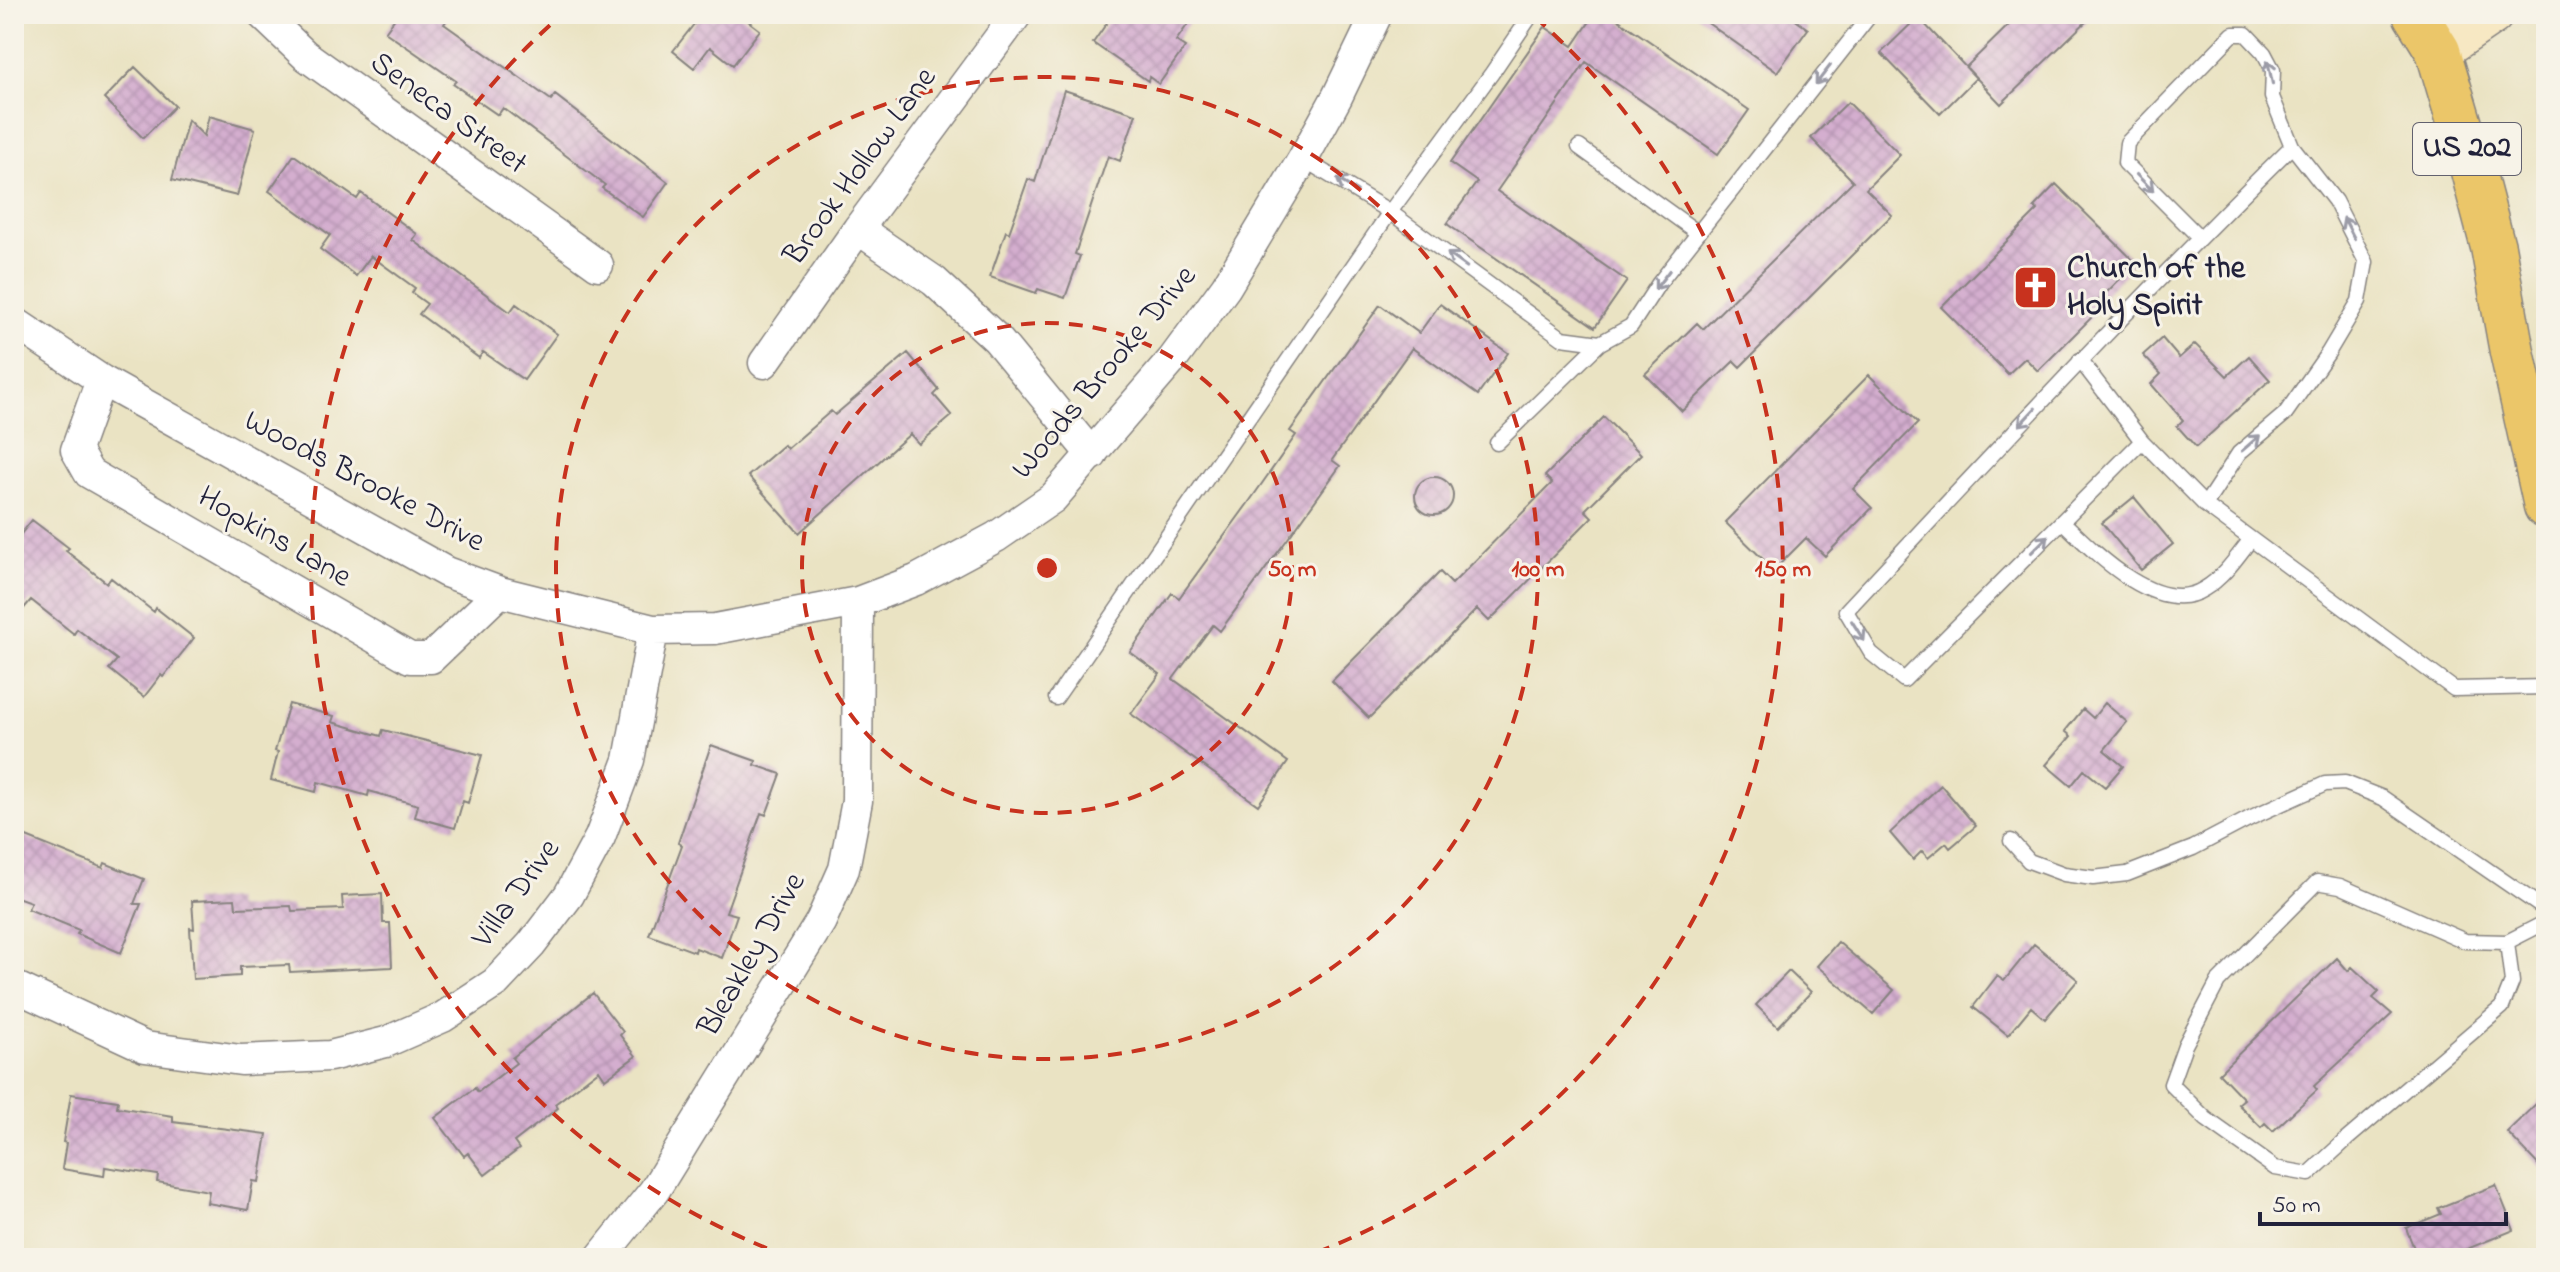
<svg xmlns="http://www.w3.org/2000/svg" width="2560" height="1272" font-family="'Indie Flower',sans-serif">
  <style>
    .building { fill: url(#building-cross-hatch) }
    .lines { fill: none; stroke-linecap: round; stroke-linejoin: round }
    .lane-casing { stroke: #86827f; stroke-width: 17 }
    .street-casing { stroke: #86827f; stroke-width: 33 }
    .secondary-casing { stroke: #86827f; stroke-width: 45 }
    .primary-casing { stroke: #86827f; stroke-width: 47 }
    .lane { stroke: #fff; stroke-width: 14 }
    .street { stroke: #fff; stroke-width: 30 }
    .secondary { stroke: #f7e8c3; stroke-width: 42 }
    .primary { stroke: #ebc669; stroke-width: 44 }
    .oneway { stroke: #9c9ca7 }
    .ring { fill: none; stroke: #c8321e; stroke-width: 4; stroke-dasharray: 14 10 }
    .labels { text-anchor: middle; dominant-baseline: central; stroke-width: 6; stroke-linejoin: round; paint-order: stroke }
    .shield { fill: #f7f3e8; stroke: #62616f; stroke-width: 2 }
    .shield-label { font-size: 30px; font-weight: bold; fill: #22223b }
    .street-label { font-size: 32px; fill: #22223b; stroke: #f7f3e8 }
    .poi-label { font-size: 32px; font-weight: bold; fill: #22223b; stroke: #f7f3e8; text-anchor: start }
    .centre { fill: #c8321e; stroke: #f7f3e8; stroke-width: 4 }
    .ring-label { font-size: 24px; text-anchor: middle; font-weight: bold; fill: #c8321e; stroke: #f7f3e8; stroke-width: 6; stroke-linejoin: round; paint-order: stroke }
  </style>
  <defs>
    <pattern id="building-cross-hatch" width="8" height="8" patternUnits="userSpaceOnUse" patternTransform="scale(2)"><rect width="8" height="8" fill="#d4aecf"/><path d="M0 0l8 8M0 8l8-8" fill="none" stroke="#b695b3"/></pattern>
  </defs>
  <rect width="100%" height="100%" fill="#f7f3e8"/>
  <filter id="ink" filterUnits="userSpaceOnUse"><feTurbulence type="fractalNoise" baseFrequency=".0125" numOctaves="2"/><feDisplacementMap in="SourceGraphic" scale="16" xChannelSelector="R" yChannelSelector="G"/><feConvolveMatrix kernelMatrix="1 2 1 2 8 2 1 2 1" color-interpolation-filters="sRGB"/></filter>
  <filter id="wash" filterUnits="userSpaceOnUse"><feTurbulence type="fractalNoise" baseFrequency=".006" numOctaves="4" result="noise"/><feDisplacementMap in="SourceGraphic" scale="32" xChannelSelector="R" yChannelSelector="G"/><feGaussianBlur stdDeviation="1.8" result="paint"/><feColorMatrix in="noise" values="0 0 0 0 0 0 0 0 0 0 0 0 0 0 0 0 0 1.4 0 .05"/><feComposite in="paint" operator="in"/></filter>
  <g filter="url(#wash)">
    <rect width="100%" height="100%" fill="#eae3c3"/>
    <g id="blocks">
      <!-- building -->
      <path class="building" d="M398,14H451L444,24L551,100L555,95L668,182L643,217L602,188L605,185L503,108L498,115L453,84L456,81L385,32Z
        M702,14H739L760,30L733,65L710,47L694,68L673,51Z
        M1113,14H1195L1176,41L1185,47L1159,84L1149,77L1148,81L1093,43Z
        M1595,14H1610L1749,110L1718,154L1586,62L1497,191L1627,281L1595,327L1447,224L1477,182L1450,163L1545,27L1573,46Z
        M1695,14H1787L1808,29L1777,72Z
        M2020,14H2094L2001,104L1966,67Z
        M1918,17L1976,78L1940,114L1881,53Z
        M135,67L175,106L143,138L104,99Z
        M1064,90L1136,114L1120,161L1108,156L1075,254L1080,256L1065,298L1038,289L1036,293L990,277L1006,231L1009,233L1028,179L1035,182Z
        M1848,102L1900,155L1866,189L1892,215L1740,367L1734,361L1682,411L1645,374L1697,323L1703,329L1853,181L1811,138Z
        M209,116L255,129L237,196L172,180L188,120L204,136Z
        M294,155L357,199L361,193L417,234L413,240L510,312L516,304L557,334L524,380L483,352L479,358L419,314L427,304L412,293L415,288L371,256L356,276L320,249L330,235L269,191Z
        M2056,184L2134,261L2123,272L2125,274L2094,305L2100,309L2038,371L2025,358L2008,374L1941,307L2038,210L2034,207Z
        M1440,304L1508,353L1478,395L1412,348L1332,460L1340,466L1292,533L1220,631L1213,625L1173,679L1288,762L1258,805L1131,714L1160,674L1130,652L1172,593L1179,598L1249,502L1296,435L1290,431L1380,305L1419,333Z
        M2162,338L2179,358L2195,344L2227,376L2249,356L2270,380L2196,447L2177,426L2183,420L2151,384L2161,374L2143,355Z
        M908,353L939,390L934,395L952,416L919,444L910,434L799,533L748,476L784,445L787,449L831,411L835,415Z
        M1869,375L1918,423L1853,489L1872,508L1825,556L1806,538L1774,570L1725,522Z
        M1604,417L1641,454L1585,510L1592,517L1489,621L1477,609L1369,718L1332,681L1440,572L1452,584L1552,483L1545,476Z
        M1415 496a19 19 0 1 1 38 0a19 19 0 1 1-38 0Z
        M2134,497L2173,544L2141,570L2102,523Z
        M32,520L69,548L66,551L107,583L111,578L154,612L156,608L194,638L163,677L161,675L144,697L109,669L117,660L77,629L74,634L31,600L14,620V543Z
        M2105,703L2127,722L2104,750L2123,766L2105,787L2084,770L2071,786L2046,765L2071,736L2065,731L2083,709L2093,718Z
        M289,704L334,716L332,722L381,736L383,730L482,755L468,803L463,801L455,828L415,817L418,805L369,791L368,796L318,782L316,792L271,780L278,752L275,751Z
        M711,745L756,761L755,765L781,774L766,815L761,813L726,912L737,915L722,958L696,948L695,952L649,935L682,845L678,843Z
        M1941,785L1976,826L1950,848L1946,843L1928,858L1922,851L1913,860L1890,833Z
        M14,832L103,868L105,863L144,879L134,904H141L121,953L77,934L79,930L28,909L31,902L14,896Z
        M382,894L383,923H390L392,967L290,972L289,965L240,967V976L193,979L190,928L194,929L192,901L235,899L236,908L291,906L292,911L343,909L342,896Z
        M1838,942L1894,990L1873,1014L1817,966Z
        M2034,944L2078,980L2045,1019L2031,1007L2008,1035L1973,1007L1997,976L2004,981Z
        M2337,958L2348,971L2352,967L2379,992L2373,998L2392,1014L2314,1086L2317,1090L2273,1131L2265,1123L2261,1127L2238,1104L2244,1099L2219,1073Z
        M1789,971L1811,992L1778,1027L1756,1005Z
        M593,993L623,1032L620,1035L636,1056L605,1079L599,1070L555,1104L558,1108L514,1142L519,1149L485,1175L468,1153L464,1156L435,1118L475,1088L478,1092L516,1063L512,1058Z
        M71,1094L118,1101L117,1107L173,1116V1122L267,1134L259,1182L253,1181L248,1210L207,1203L209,1191L157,1182L158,1175L105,1167L104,1176L62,1169L66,1143L63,1142Z
        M2546,1094V1173L2507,1132Z
        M2496,1185L2514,1230L2445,1258H2418L2406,1228L2441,1214L2438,1208Z"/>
    </g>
  </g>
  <g filter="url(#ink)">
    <use href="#blocks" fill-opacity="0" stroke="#86827f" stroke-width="2"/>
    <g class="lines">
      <defs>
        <path id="lane" d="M1579,147L1698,233
          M1303,159L1390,212L1562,338L1600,343L1631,326L1659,283L1871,14
          M2199,237L2125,163L2127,143L2233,34H2246L2264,53L2273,70L2272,97L2292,146
          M2080,360L2142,441L2205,505L2454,689L2546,687
          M2142,441L1904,680L1871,653L1846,611C1993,454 2138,297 2292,146L2335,201L2366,262L2359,301L2328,353L2285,414L2239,453L2205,505
          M1497,443L1600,343
          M2062,521C2093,551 2158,618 2204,589C2224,577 2237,557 2251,539
          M1056,698L1390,212L1492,73L1532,14
          M2011,841L2029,861L2064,874L2093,878L2127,874L2193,848L2252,817L2325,784L2345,783L2383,798L2546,910
          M2507,942L2512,982L2502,1007L2347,1139L2309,1174L2275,1168L2206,1119L2171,1084L2185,1045L2218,982L2317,882L2340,886L2465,941L2507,942L2546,922"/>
        <path id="street" d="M262,14L305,55L598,265
          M858,229L934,281L997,339L1092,455
          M14,322L101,380L446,572L500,592L653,630L715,629L858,602L916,580L996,537L1053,498L1173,359L1226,287L1303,159L1337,97L1377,14
          M764,363L858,229L1017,14
          M101,380L76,450L89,473L410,658H431L500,592
          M14,986L145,1047L241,1060L330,1056L386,1042L443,1017L495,983L531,945L569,895L600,837L629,760L653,630
          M600,1258L654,1191L821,921L844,869L857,801L858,602"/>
        <path id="secondary" d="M2438,51L2492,14"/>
        <path id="primary" d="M2415,14L2438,51L2468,152L2493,247L2512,352L2546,506"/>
      </defs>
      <!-- lane casing -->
      <use href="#lane" class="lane-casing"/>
      <!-- street casing -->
      <use href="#street" class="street-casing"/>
      <!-- secondary casing -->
      <use href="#secondary" class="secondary-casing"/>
      <!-- primary casing -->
      <use href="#primary" class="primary-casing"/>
      <!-- lane -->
      <use href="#lane" class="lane"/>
      <!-- street -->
      <use href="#street" class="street"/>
      <!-- secondary -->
      <use href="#secondary" class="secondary"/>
      <!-- primary -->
      <use href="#primary" class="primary"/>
    </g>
    <!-- one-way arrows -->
    <defs><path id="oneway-shaft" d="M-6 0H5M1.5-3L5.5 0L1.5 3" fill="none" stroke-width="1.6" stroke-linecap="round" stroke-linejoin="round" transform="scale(2)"/></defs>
    <g class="oneway">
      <use href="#oneway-shaft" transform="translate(2270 72) rotate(-102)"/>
      <use href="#oneway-shaft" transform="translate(1823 75) rotate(128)"/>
      <use href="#oneway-shaft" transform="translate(2145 183) rotate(45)"/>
      <use href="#oneway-shaft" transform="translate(1347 185) rotate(-149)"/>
      <use href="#oneway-shaft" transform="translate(2349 228) rotate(-117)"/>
      <use href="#oneway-shaft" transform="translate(1457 260) rotate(-144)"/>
      <use href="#oneway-shaft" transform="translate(1662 280) rotate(127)"/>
      <use href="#oneway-shaft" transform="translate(2027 417) rotate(133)"/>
      <use href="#oneway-shaft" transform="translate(2251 443) rotate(-41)"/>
      <use href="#oneway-shaft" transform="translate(2040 544) rotate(-45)"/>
      <use href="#oneway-shaft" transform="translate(1858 631) rotate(58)"/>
    </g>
  </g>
  <!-- distance rings -->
  <g class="ring">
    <circle cx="1047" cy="568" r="245"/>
    <circle cx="1047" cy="568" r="491"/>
    <path d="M789 1257A736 736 0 0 1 559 17M1535 17A736 736 0 0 1 1305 1257"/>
  </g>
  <!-- icons -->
  <defs>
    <symbol id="church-square" viewBox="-11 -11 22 22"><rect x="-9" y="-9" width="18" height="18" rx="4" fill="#c8321e" stroke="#f7f3e8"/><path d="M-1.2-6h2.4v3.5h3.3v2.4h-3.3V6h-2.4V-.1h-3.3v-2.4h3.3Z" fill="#fff"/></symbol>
  </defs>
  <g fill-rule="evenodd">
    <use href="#church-square" x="2010" y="262" width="51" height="51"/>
  </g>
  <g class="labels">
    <!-- shield labels -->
    <rect class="shield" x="2413" y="123" width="108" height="52" rx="6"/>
    <g class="shield-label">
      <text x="2467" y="149">US 202</text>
    </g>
    <!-- street labels -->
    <g class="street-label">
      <text transform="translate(448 114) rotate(36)">Seneca Street</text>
      <text transform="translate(861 167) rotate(-54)">Brook Hollow Lane</text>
      <text transform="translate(1105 373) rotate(-50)">Woods Brooke Drive</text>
      <text transform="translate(364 482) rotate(28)">Woods Brooke Drive</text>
      <text transform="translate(274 538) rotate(30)">Hopkins Lane</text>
      <text transform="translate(517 894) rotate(-54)">Villa Drive</text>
      <text transform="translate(753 955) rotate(-60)">Bleakley Drive</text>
    </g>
    <!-- poi labels -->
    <g class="poi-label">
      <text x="2067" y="269">Church of the<tspan x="2067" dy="37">Holy Spirit</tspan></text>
    </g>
  </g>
  <circle cx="1047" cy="568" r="12" class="centre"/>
  <g class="ring-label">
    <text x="1292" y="576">50 m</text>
    <text x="1538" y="576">100 m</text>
    <text x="1783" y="576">150 m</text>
  </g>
  <!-- margin -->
  <rect width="2560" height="1272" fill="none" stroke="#f7f3e8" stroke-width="48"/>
  <!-- scale -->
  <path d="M2260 1212v12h246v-12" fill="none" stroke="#22223b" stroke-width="4"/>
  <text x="2272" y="1212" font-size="24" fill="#22223b" stroke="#f7f3e8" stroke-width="6" paint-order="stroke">50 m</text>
</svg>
